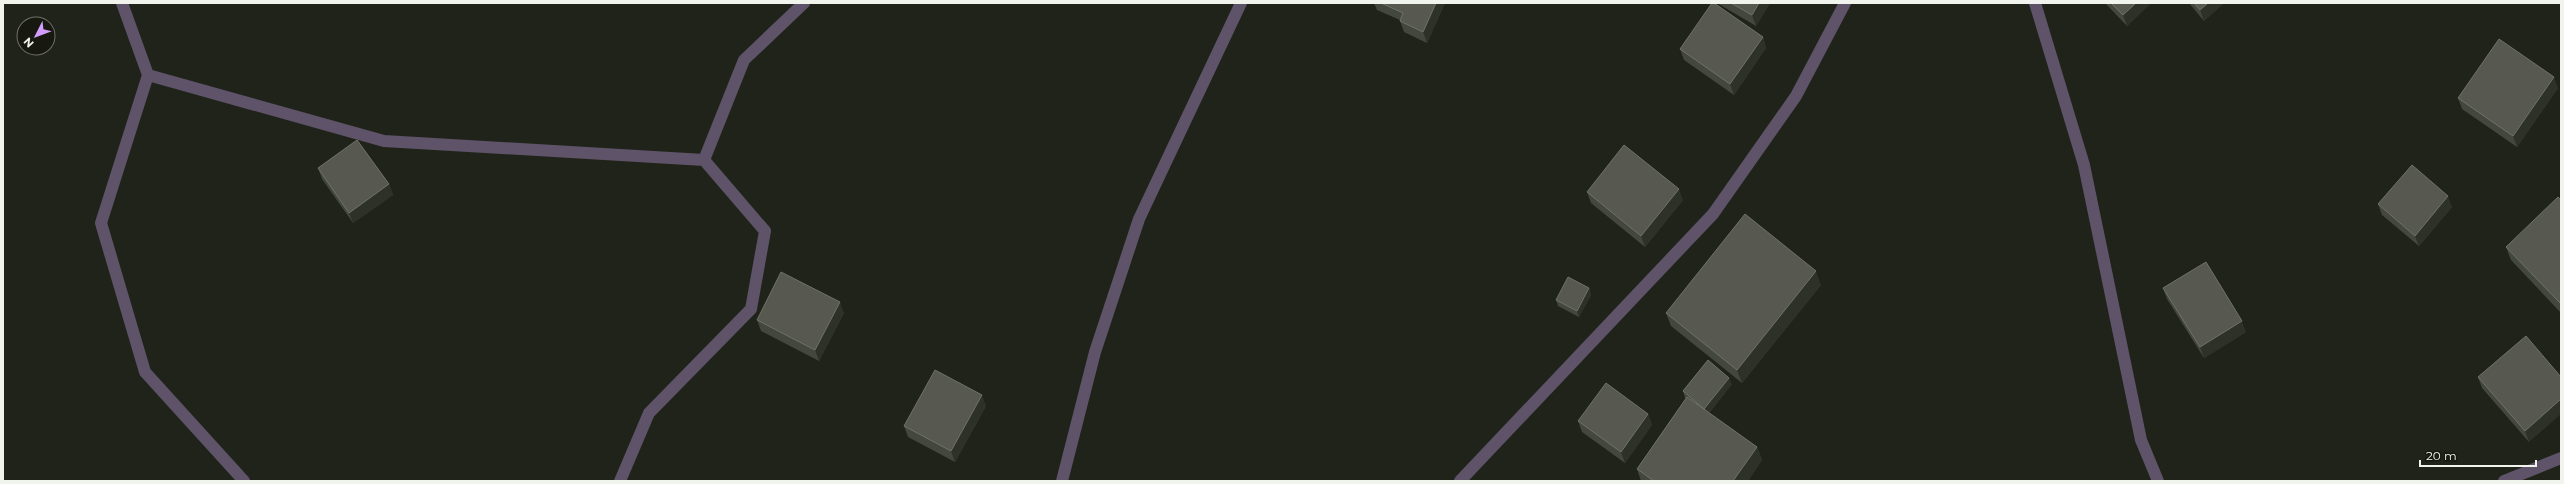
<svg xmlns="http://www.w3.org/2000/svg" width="2564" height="484" font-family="Montserrat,sans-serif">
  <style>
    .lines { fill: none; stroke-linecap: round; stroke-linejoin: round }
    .minor { stroke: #5e5368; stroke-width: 12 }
    .tertiary { stroke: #5e5368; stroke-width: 12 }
    .wall { fill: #44473d }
    .shaded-wall { fill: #2e3127 }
    .building { fill: #575950; stroke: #6f7269 }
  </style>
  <rect width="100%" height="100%" fill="#20231a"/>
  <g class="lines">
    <!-- minor -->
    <path class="minor" d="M122,3L148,75L101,223L145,372L244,481
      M148,75L384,141L704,160
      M620,481L649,413L751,309L765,231L704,160L744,60L804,3
      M1062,481L1095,352L1139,219L1241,3
      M1460,481L1713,214L1796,96L1845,3"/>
    <!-- tertiary -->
    <path class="tertiary" d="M2035,3L2084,165L2141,440L2158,481
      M2504,481L2561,458"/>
  </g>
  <!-- wall -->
  <path class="wall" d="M1374,3H1445L1427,43L1404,32L1400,21V20L1377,10Z
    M1717,3H1770L1756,26Z
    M2105,3H2151L2127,26Z
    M2189,3H2224L2204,21Z
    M1763,37L1766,48L1734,95L1684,60L1680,49Z
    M2558,88L2517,147L2462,109L2458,98Z
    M318,168L389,184L393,195L353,223L322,179Z
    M1587,192L1683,200L1645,247L1591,203Z
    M2561,200V313L2511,260L2506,247Z
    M2378,204L2452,207L2419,246L2382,215Z
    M1821,285L1742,383L1671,326L1666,313Z
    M1589,288L1591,295L1579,317L1558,306L1556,300Z
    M2163,288L2246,332L2204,358L2167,299Z
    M844,313L819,361L761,331L757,320Z
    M2526,336L2529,442L2482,388L2478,377Z
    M1732,384L1709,413L1757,447L1762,460L1748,481H1641L1637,469L1686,398H1685L1683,391Z
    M986,406L955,462L908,437L904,426Z
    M1648,414L1652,425L1625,463L1582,432L1578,421Z"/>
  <!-- shaded-wall -->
  <path class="shaded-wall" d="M1436,3H1445L1427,43L1423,32Z
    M1759,3H1770L1756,26L1752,15Z
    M2136,3H2151L2127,26L2123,15Z
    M2208,3H2224L2204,21L2200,10Z
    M1763,37L1766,48L1734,95L1730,84Z
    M2554,77L2558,88L2517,147L2513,136Z
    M389,184L393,195L353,223L349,213Z
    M1679,189L1683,200L1645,247L1641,236Z
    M2448,196L2452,207L2419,246L2415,236Z
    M1816,271L1821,285L1742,383L1737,370Z
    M1589,288L1591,295L1579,317L1577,311Z
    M840,302L844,313L819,361L815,350Z
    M2242,321L2246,332L2204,358L2200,347Z
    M1729,378L1732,384L1707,415L1704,409Z
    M982,395L986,406L955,462L951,451Z
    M2561,399V414L2529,442L2525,431Z
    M1648,414L1652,425L1625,463L1621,452Z
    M1757,447L1762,460L1748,481H1733Z"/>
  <!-- building -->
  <path class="building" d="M1381,3H1436L1423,32L1400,21L1403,13Z
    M1712,3H1714L1763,37L1730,84L1680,49Z
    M1731,3H1759L1752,15Z
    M2111,3H2136L2123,15Z
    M2194,3H2208L2200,10Z
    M2499,39L2554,77L2513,136L2458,98Z
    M357,140L389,184L349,213L318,168Z
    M1624,145L1679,189L1641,236L1587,192Z
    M2412,165L2448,196L2415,236L2378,204Z
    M2558,197L2561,200V304L2506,247Z
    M1745,214L1816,271L1737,370L1666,313Z
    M2206,262L2242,321L2200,347L2163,288Z
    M781,272L840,302L815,350L757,320Z
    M1568,277L1589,288L1577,311L1556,300Z
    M2526,336L2561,377V399L2525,431L2478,377Z
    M1708,360L1729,378L1704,409L1683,391Z
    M935,370L982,395L951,451L904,426Z
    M1606,383L1648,414L1621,452L1578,421Z
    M1687,397L1757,447L1733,481H1654L1637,469Z"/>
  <!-- border -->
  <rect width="2564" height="484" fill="none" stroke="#f1f3ed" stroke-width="8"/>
  <!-- north arrow -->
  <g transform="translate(36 36) rotate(228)"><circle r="19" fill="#171911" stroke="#6e7069"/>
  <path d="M0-3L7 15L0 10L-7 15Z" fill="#d29dfd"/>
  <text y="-6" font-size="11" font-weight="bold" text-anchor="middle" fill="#f1f3ed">N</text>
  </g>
  <!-- scale -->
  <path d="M2420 460v6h116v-6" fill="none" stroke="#f1f3ed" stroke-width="2"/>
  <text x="2426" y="460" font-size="12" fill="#f1f3ed" stroke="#171911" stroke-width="3" paint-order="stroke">20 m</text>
</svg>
